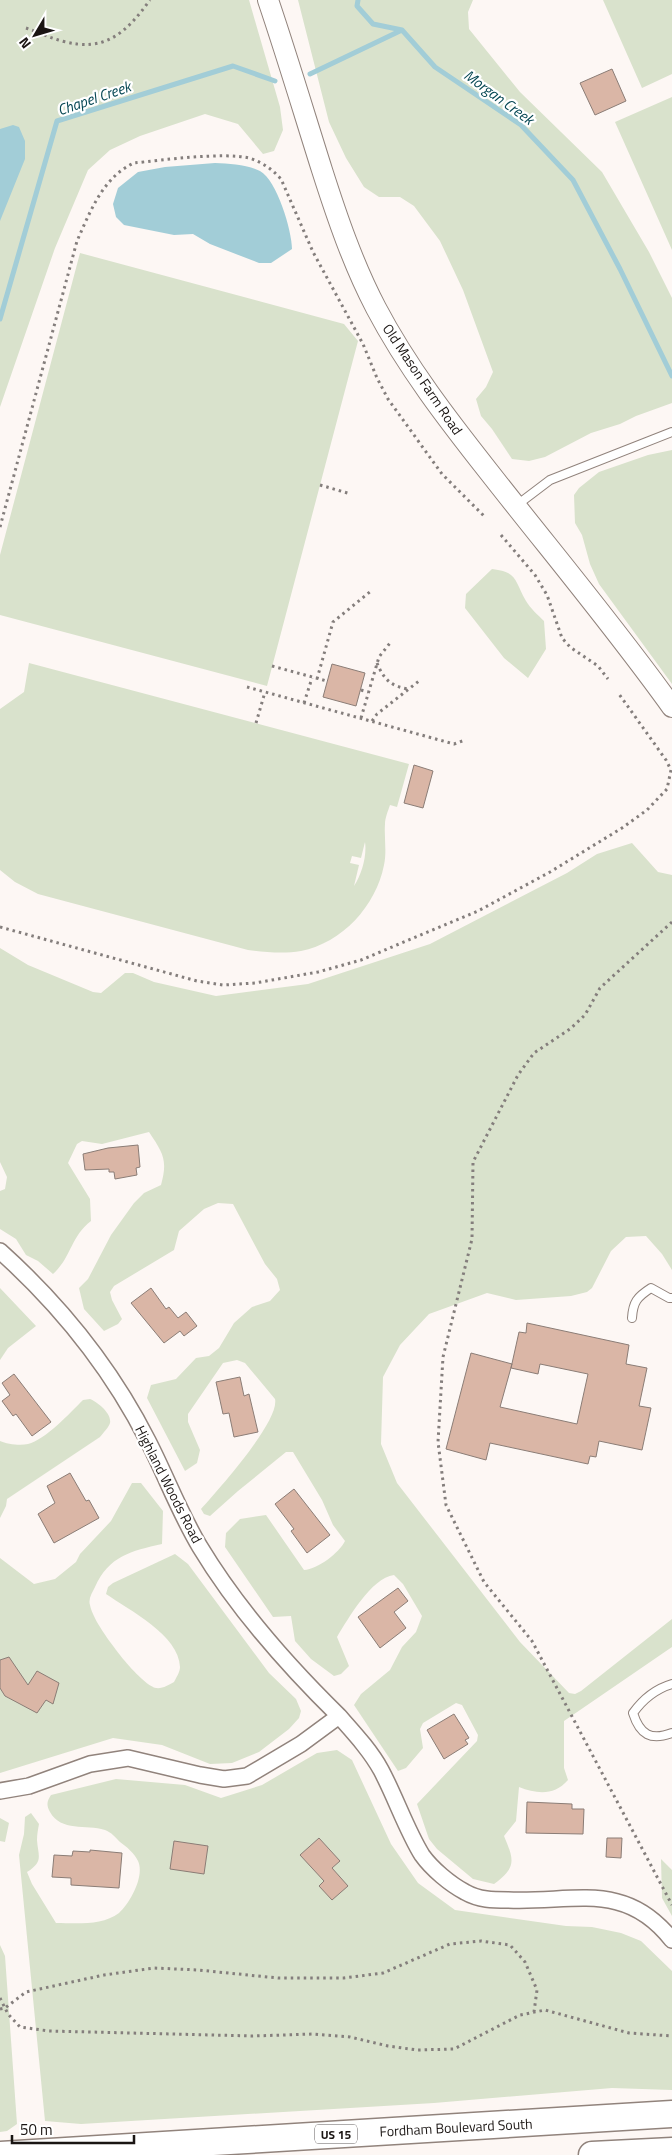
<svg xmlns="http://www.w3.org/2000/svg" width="672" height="2155" font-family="'Titillium Web',sans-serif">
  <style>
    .green { fill: #d9e2cc; fill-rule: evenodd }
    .water { fill: #a2cdd7 }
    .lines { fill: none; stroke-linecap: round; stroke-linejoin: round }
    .stream { stroke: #a2cdd7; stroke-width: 5 }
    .building { fill: #dab6a6; stroke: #8b7d76 }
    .service-casing { stroke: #91837c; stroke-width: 10 }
    .minor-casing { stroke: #91837c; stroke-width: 18 }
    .tertiary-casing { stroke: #91837c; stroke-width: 22 }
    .trunk-casing { stroke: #91837c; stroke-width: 29 }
    .path { stroke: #847e7c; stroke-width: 3; stroke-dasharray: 2.5 4; stroke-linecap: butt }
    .service { stroke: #fff; stroke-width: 8 }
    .minor { stroke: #fff; stroke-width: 15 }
    .tertiary { stroke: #fff; stroke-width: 20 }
    .trunk { stroke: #fff; stroke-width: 26 }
    .labels { text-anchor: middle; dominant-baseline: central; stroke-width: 4.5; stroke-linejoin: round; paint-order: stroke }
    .shield { fill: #fff; stroke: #5f5b5a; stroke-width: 1 }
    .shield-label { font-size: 12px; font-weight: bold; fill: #1a1513 }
    .street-label { font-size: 14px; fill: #1a1513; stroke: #fff }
    .water-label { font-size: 15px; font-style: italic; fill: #044652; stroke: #fff }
  </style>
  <rect width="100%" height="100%" fill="#fdf7f4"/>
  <!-- green -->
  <path class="green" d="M0,0H249L280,107L283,130L274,151L263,154L238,124L205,114L140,136L110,150L88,170L55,248L0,407Z
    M298,0H473L468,12L469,29L520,92L602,172L649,252L672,298V403L636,416L620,424L591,433L545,457L529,461L512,459L492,429L481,416L476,399L486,387L493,372L463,290L440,241L414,206L400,197H379L364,187L346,158L329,122Z
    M603,0H672V74L642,88Z
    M672,97V250L615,122Z
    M80,253L344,324L358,341L267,686L0,615V555Z
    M672,450V684L599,584L590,564L582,535L575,523L574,495L579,488L599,472L648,455Z
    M492,569C518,572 514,580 526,601C530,608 538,615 544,621L546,649L528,678L504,658L465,608L466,594Z
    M29,663L409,764L397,807L390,805C388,811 385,818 385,824C384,838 387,851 384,865C376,906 342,943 301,951C283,954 265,952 248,950L38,894L15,882L0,870V709L24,692ZM365,842C367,855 362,874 354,886L359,865L350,863L352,856L361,858Z
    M632,843L658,872L672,875V1270L662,1254L646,1236L626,1237L611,1251L592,1288L587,1292L571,1296L516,1300L487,1293L429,1314L400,1345L383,1377L381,1444L397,1483L520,1642L569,1693L575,1694L581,1691L672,1619V1647L564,1721V1768L568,1780C554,1796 537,1794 519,1787L516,1821L504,1836C514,1860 517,1867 494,1884L473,1879L437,1849L429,1839L417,1804L477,1741L478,1735L462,1705L456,1703L423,1723L420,1729L423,1748L406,1768L398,1771L354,1705L361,1694L390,1670L402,1647L416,1632L422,1616L403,1584L394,1575C371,1578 348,1619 337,1637L349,1666L341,1674L334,1676L311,1659L295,1641L291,1616L273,1617L225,1547L226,1533L240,1519L266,1515L304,1570C318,1569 339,1553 345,1541L333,1525L322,1500L293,1452H286L238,1491L210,1516L204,1514L201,1509C217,1491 280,1421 275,1399L245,1363L237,1360L223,1363L188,1414V1422L200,1450L197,1463L185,1471L147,1398L151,1385L176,1379L196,1358L209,1356L219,1348L234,1323L252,1307L270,1301L280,1290L277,1279L265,1264L233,1204L218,1203L204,1209L179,1231L174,1250L114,1286L110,1292L112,1300L122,1319L118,1324L104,1331L84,1309L79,1288L88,1279L111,1235L134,1203L144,1193L161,1185C168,1160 163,1153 149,1132L102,1144L82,1141L77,1144L68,1163L90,1199L91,1221C71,1236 71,1258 53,1274L38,1261L26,1255L16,1239L0,1229V1191L5,1189L7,1177L0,1162V948L28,965L93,992L101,993L125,973H133L154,982L216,996L308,984L430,944L567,873L597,854Z
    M0,1288L36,1326L8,1348L0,1360Z
    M90,1399C97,1402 112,1413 110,1423C109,1427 103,1433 100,1437L7,1499L6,1506L0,1518V1441C7,1444 20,1446 28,1444C45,1440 70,1413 83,1400Z
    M132,1483H141L163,1511L162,1544C131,1551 109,1556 95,1587C92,1593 88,1599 90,1605C93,1620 110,1642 120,1655C126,1663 146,1686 156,1688C162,1689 169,1685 174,1682C176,1678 180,1672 180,1667C179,1635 129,1610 106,1594L108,1587L113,1583L175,1554L188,1564L269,1673L296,1699L301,1711L299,1718L289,1729L259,1752L232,1763L210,1764L162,1745L113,1738L0,1773V1558L34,1584L55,1579L76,1562L80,1554L111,1521Z
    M337,1750L352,1760L391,1844L418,1883L455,1910L566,1926L592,1927L621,1933L641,1941L672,1971V2090L612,2088L434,2103L81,2124L45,2121L19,1855L24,1834L25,1817L31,1813L39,1824C38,1829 37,1835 37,1840C38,1856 44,1861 27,1872L32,1884L56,1923C76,1923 102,1926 119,1913C130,1903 145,1876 138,1861C134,1853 127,1847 120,1842C116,1838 111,1832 105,1830C86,1824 61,1832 50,1812C46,1805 47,1801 51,1795L116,1779L185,1785L221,1798L262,1785L317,1753Z
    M0,1818L9,1823L5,1842L0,1841Z
    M661,1859L672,1870V1916L662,1898Z
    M0,1945L5,1956L17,2124L7,2131L0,2132Z"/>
  <!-- water -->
  <path class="water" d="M13,125L19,127L25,141V159L0,221V129Z
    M215,163C230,164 246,164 260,171C277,180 292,231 292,249L271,263H259L210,244L193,234L174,235L124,225L116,217L113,204L118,188L138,172L165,167Z"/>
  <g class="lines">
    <!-- stream -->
    <path class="stream" d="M358,0L357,6L373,24L402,30L435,67L521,125L573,180L620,269L672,376
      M310,74L402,30
      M0,319L57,121L233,66L275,81"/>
  </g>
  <!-- building -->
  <path class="building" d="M612,69L626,101L595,115L580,83Z
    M332,664L365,673L356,706L323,697Z
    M414,765L433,771L423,808L404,803Z
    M138,1145L140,1167L136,1168L137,1175L115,1179L114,1172H109V1169L85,1170L83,1154L108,1148Z
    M151,1288L166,1309L169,1307L178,1318L186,1312L197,1326L184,1336L180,1331L164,1343L131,1303Z
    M527,1323L629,1345L626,1364L647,1368L639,1406L651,1408L642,1450L599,1441L596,1457L590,1456L588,1464L490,1443L486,1460L446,1449L471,1353L512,1364L500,1407L577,1424L588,1374L540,1364L538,1374L511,1368L519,1332L526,1333Z
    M14,1374L51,1422L32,1436L16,1414L13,1416L2,1401L10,1395L2,1383Z
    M240,1377L244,1396L249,1394L258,1432L234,1437L229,1413L223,1414L216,1382Z
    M70,1473L86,1501L89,1500L99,1518L54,1543L38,1514L55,1503L47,1486Z
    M294,1489L330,1535L307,1553L291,1531L294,1529L275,1504Z
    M398,1588L408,1601L394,1612L406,1628L380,1648L358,1617Z
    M9,1657L28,1685L37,1671L59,1683L53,1704L46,1700L37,1713L5,1696L0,1688V1660Z
    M454,1714L469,1738L465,1740L468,1744L444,1759L427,1730Z
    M527,1802L572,1804V1809H584L583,1834L526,1833Z
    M319,1838L340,1861L332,1868L348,1886L332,1900L319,1886L324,1881L300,1855Z
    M607,1838H622L621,1858L606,1857Z
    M174,1841L208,1846L204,1874L170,1869Z
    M90,1850L122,1853L119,1888L71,1885V1878L52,1877L54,1855L72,1856L73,1851L90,1852Z"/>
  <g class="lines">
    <defs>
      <path id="service" d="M517,505L550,480L672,432
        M632,1318C633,1302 637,1297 651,1288L669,1298H672
        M672,1684C655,1689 643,1699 633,1713C640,1735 651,1741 672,1733"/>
      <path id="minor" d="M0,1251C60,1305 112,1370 148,1441C166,1476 180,1514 200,1547C238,1610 287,1665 339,1716L301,1744L247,1776L224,1779L200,1775L128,1758L90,1764L29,1786L0,1791
        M339,1716C354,1733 370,1750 381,1770C395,1796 407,1831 422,1855C432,1869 450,1884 465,1892C479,1900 493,1900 508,1900C574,1903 625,1880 672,1940"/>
      <path id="tertiary" d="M268,0C287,56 304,113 322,170C337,217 353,264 376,308C407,367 448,420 489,472C550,550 614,626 672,707"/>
      <path id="trunk" d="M0,2155L672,2114
        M592,2155L672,2151"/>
    </defs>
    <!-- service casing -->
    <use href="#service" class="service-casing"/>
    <!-- minor casing -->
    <use href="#minor" class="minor-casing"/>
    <!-- tertiary casing -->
    <use href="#tertiary" class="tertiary-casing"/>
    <!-- trunk casing -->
    <use href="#trunk" class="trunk-casing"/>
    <!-- path -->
    <path class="path" d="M26,28C38,32 50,38 62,41C105,53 126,33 150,0
      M320,485L351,494
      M0,527L77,241C90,212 103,177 134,163C162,160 223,152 249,158C262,162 272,169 281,179L313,252L363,344L377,378L388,399L442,474L486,518
      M501,535L535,575L547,595L562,638L570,647L598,666L608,679
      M377,663C384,680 391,686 408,689
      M272,666L327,681
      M317,679L333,622L371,591
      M247,687L454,744L465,740
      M361,690L368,692
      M304,703L312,678
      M361,718L379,657L390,643
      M372,721L377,714L419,681
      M256,723L265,692
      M672,922L600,988L585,1015L570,1029L534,1053L518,1075L473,1162L472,1239L443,1357L438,1442L446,1505L484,1582L532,1641L672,1905
      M0,927L197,981L223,985L255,983L318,972L361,960L478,911L550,872L622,828L647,810L667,789L671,770L666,760L619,694
      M0,1998L8,2014L20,2027L49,2031L253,2036L313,2034L350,2037L388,2046L417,2050L454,2049L520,2015L545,2010L629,2033L672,2036
      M0,2009L5,2008L26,1992L104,1975L154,1968L198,1970L278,1978H344L383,1973L450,1944L481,1941L510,1945L525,1962L537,1990L534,2012"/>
    <!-- service -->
    <use href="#service" class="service"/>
    <!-- minor -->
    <use href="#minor" class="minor"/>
    <!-- tertiary -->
    <use href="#tertiary" class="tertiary"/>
    <!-- trunk -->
    <use href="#trunk" class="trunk"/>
  </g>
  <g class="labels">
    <!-- shield labels -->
    <rect class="shield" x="315" y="2124.5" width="42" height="19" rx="4"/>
    <g class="shield-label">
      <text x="336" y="2134">US 15</text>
    </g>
    <!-- street labels -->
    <g class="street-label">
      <text transform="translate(423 379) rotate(56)">Old Mason Farm Road</text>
      <text transform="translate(169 1484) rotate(63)">Highland Woods Road</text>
      <text transform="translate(456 2127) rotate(-3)">Fordham Boulevard South</text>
    </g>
    <!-- water labels -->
    <g class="water-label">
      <text transform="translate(499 97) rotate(36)">Morgan Creek</text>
      <text transform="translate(94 98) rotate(-19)">Chapel Creek</text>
    </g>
  </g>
  <!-- north arrow -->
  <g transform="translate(35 35) rotate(232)" stroke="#ffffff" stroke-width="4" paint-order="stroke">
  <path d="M0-4L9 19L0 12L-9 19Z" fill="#1a1513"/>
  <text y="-8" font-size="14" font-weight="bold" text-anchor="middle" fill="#1a1513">N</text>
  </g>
  <!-- scale -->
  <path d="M12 2135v8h122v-8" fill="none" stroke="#1a1513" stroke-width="2.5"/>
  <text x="20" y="2135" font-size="15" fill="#1a1513" stroke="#ffffff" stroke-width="4" paint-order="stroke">50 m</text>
</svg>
